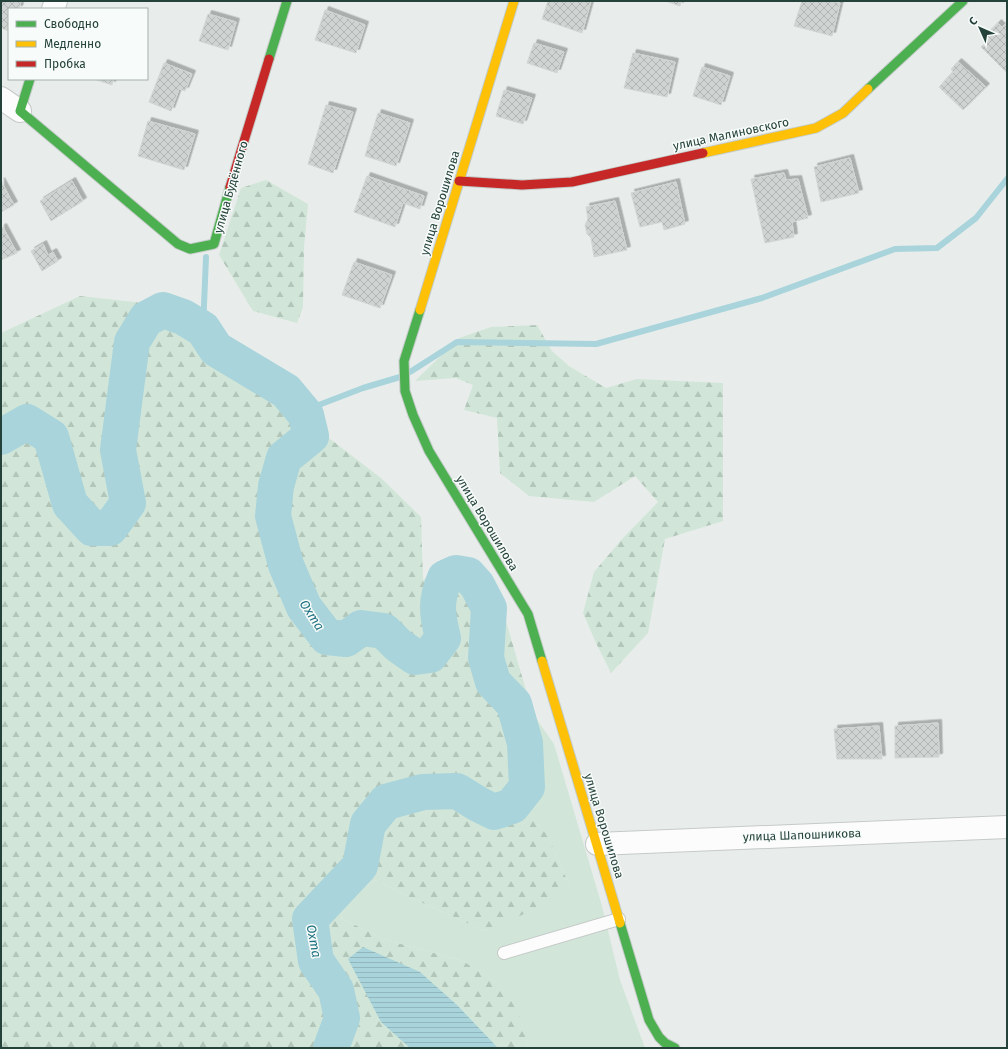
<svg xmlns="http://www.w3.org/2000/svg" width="1008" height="1049" font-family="'Fira Sans',sans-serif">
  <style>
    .green { fill: #d1e6d8 }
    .forest { fill: url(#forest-firs) }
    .water { fill: url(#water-rules) }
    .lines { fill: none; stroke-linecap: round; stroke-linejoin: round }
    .stream { stroke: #a9d4db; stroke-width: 6 }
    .river { stroke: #a9d4db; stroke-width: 36 }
    .building { fill: url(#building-cross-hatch); stroke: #d1d6d4; filter: url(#shadow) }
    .lane-casing { stroke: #c5cac8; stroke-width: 14 }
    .street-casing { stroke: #c5cac8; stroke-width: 24 }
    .fast-casing { stroke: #c3cbc8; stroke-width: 11 }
    .slow-casing { stroke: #c3cbc8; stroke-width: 11 }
    .jam-casing { stroke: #c3cbc8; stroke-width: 11 }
    .lane { stroke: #fcfcfc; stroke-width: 12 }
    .street { stroke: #fcfcfc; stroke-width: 22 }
    .fast { stroke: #4caf50; stroke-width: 9 }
    .slow { stroke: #ffc107; stroke-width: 9 }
    .jam { stroke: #c62828; stroke-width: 9 }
    .labels { text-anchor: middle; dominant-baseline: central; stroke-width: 3; stroke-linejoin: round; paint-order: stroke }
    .street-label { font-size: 12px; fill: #24423a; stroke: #f7fbf9 }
    .water-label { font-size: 13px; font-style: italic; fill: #1c6f80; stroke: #f7fbf9 }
  </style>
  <defs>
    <pattern id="forest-firs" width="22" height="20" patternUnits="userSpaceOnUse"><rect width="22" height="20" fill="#d1e6d8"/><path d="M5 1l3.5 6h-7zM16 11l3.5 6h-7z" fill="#b3c6ba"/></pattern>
    <pattern id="water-rules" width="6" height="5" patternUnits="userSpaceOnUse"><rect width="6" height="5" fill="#a9d4db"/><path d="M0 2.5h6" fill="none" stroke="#91b7bd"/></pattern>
    <pattern id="building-cross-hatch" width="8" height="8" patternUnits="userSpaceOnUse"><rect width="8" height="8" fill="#cfd4d2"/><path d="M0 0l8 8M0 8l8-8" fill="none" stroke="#b2b7b5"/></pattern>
    <filter id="shadow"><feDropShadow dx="3.5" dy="-3.5" stdDeviation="0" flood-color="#0004"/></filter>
  </defs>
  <rect width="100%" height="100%" fill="#e8edeb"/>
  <!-- green -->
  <path class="green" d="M533,714L554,744L602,906L620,980L645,1048H529L511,993L463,961L383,939L341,918L348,896L376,880L407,896L485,931L570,887L548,836L529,813L532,791Z"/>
  <!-- forest -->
  <path class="forest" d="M266,180L308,204L304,248L303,307L297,323L253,311L219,255L241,188Z
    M80,296L189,308L213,329L201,348L233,371L269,388L291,409L381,478L421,517L423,580L457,561L479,572L506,621L519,666L533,714L532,791L529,813L548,836L570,887L540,907L485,931L407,896L376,880L348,896L341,918L383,939L463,961L512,993L529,1048H1V333Z
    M537,325L552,351L569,366L606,388L637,379L723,383V521L665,539L648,633L611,673L596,643L583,613L594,572L623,538L658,502L635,476L594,502L529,496L500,473L497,418L464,410L473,385L456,378L415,381L459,338L491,327Z"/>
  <!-- water -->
  <path class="water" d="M363,947L420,972L457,1005L498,1048H410L381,1022L348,959Z"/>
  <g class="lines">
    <!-- stream -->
    <path class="stream" d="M203,329L206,257
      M410,372L457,342L596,344L762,298L895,249L937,248L976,218L1007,179
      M303,411L363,388L400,377"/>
    <!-- river -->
    <path class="river" d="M1,437L27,422L51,437L70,504L92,528H110L128,503L118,450L132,342L146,319L163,310L183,317L203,329L216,349L286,391L306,415L311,436L284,458L276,486L273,516L286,565L304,607L327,637L346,639L361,628L384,631L398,645L415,657L430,655L443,638C437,614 435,601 445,578L456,573L468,575L477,585L489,608L486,658L493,682L514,704L525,743L527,787L512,806L494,812L478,804L457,791L423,792L386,802L368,824L360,866L310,919L316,961L336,990L342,1018L331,1048"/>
  </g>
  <!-- building -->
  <path class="building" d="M1,1H21L19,9H9V31L1,28Z
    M548,1H591L582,33L542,19Z
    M665,1H681L680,6Z
    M802,1H829L840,3L832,36L794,26Z
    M325,10L365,25L356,53L315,40Z
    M208,14L236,22L228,50L199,41Z
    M1007,22V71L1006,72L981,47L990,39L986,35L998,23L1002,27Z
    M534,43L564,52L557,73L527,63Z
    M633,53L675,62L667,97L624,88Z
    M958,62L986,87L963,110L939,87L953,72L951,69Z
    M164,63L192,74L185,91L179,89L171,111L149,102Z
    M702,67L730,76L721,105L693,96Z
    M94,79H113L112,85Z
    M504,90L532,98L523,124L496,116Z
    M326,105L353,112L333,173L308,164Z
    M378,113L410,123L396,166L365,156Z
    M148,121L195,134L184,170L138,156Z
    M850,158L859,193L821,202L814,167Z
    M784,173L786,180L798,179L808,218L792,222L794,237L765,243L751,179Z
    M367,176L424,196L420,209L403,203L395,227L354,212Z
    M1,181L14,205L1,212Z
    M72,181L83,201L51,221L40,201Z
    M676,182L685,224L664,230L662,222L640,227L631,193Z
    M615,201L627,250L594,257L591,238L587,234L585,225L588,219L586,207Z
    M3,227L17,253L1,260V228Z
    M43,244L48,255L53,252L58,261L42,271L31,251Z
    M354,262L392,275L380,308L342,295Z
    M938,723L939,757L895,758V726Z
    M879,726L882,759H837L834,729Z"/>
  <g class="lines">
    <defs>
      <path id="lane" d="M504,953L619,919"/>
      <path id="street" d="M53,9L56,1
        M1,98L20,111
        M597,844L1007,827"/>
      <path id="fast" d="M269,59L287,1
        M30,79L20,111L178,244L190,249L214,244L230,187
        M868,89L963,1
        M420,310L404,361L405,391L413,415L429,451L528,614L542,661
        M620,923L649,1020L659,1037L665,1043L675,1048"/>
      <path id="slow" d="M703,153L816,128L843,113L868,89
        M420,310L514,1
        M542,661L620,923"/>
      <path id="jam" d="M459,181L522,185L572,182L703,153
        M230,187L269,59"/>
    </defs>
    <!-- lane casing -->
    <use href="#lane" class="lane-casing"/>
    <!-- street casing -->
    <use href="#street" class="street-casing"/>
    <!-- fast casing -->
    <use href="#fast" class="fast-casing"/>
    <!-- slow casing -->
    <use href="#slow" class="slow-casing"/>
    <!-- jam casing -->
    <use href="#jam" class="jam-casing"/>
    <!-- lane -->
    <use href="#lane" class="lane"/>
    <!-- street -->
    <use href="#street" class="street"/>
    <!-- fast -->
    <use href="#fast" class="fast"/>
    <!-- slow -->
    <use href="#slow" class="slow"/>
    <!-- jam -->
    <use href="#jam" class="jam"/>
  </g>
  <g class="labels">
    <!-- street labels -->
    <g class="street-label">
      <text transform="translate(731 134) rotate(-12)">улица Малиновского</text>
      <text transform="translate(231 187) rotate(-74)">улица Будённого</text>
      <text transform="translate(440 203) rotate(-73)">улица Ворошилова</text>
      <text transform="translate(487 523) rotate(59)">улица Ворошилова</text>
      <text transform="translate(604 826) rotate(73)">улица Ворошилова</text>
      <text transform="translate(802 835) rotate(-2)">улица Шапошникова</text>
    </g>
    <!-- water labels -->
    <g class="water-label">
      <text transform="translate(312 615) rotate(57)">Охта</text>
      <text transform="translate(314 941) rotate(79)">Охта</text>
    </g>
  </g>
  <!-- border -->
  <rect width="1008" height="1049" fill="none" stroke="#24423a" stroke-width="4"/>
  <!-- legend -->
  <rect x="8" y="8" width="140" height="72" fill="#f7fbf9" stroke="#a3b1ad"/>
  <rect x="16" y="21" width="20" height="6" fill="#4caf50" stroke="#a3b1ad"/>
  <text x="44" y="28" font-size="12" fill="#24423a">Свободно</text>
  <rect x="16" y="41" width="20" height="6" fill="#ffc107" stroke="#a3b1ad"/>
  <text x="44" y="48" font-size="12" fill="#24423a">Медленно</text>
  <rect x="16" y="61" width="20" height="6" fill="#c62828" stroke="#a3b1ad"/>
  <text x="44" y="68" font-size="12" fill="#24423a">Пробка</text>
  <!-- north arrow -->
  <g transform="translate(980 28) rotate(315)" stroke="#f7fbf9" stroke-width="3" paint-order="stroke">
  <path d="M0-3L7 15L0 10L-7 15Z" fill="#24423a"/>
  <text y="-6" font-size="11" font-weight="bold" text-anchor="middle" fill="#24423a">С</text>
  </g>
</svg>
